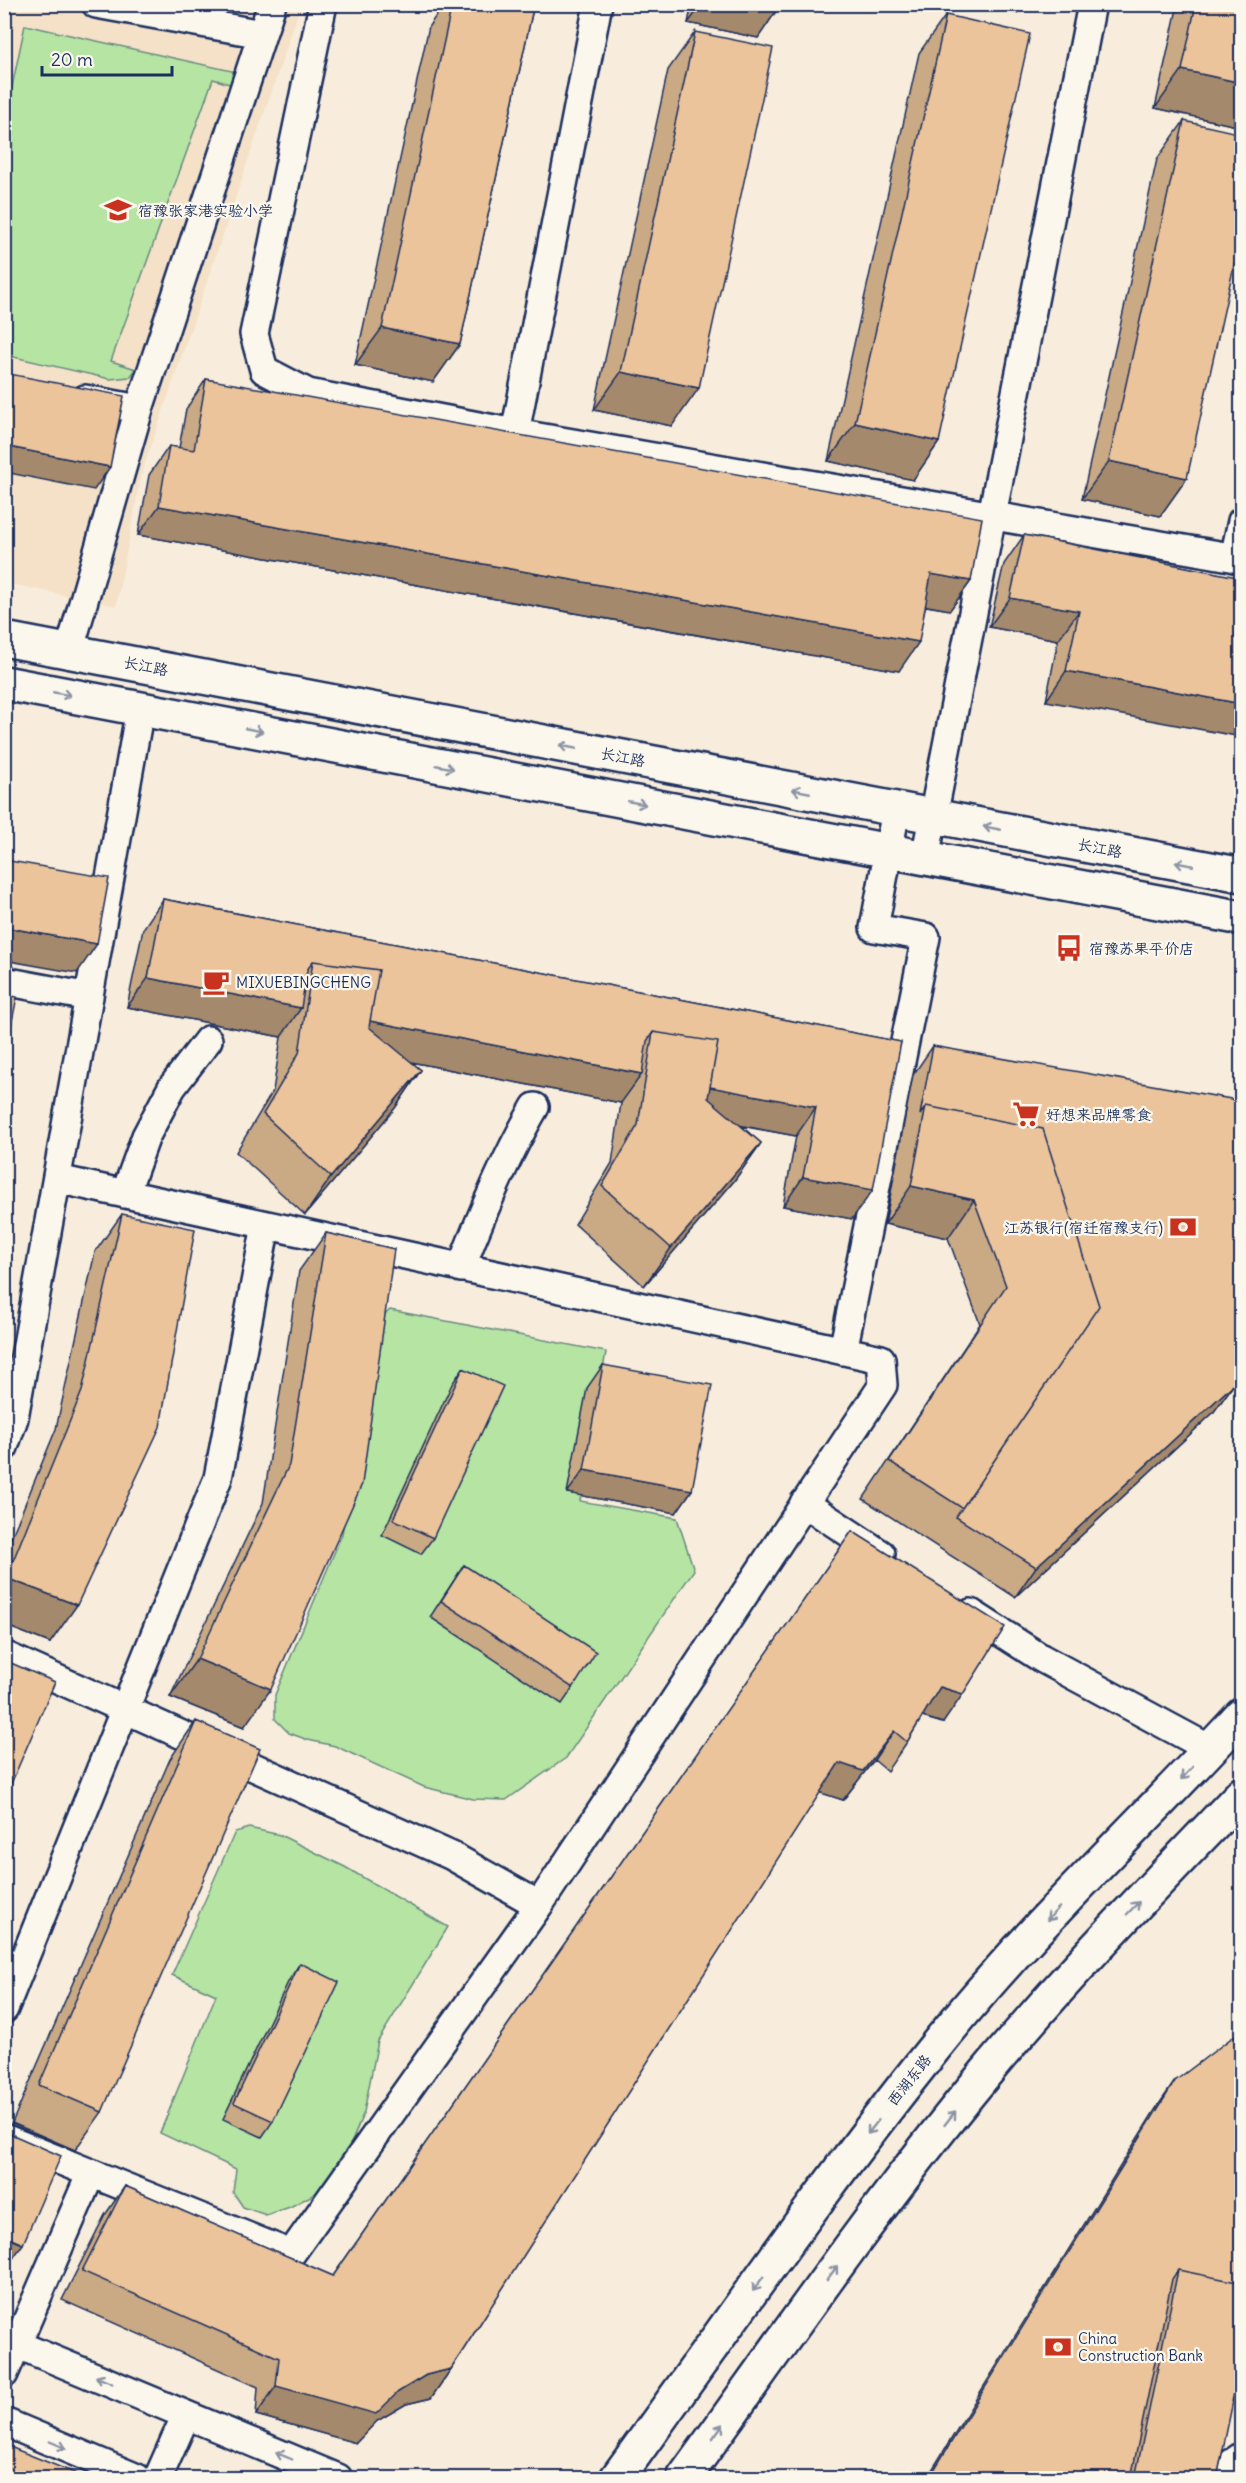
<svg xmlns="http://www.w3.org/2000/svg" width="1246" height="2483" font-family="Delius,'LXGW WenKai TC',sans-serif">
  <style>
    .built { fill: #f4e1c8 }
    .green { fill: #b5e4a3; stroke: #688a80; stroke-width: 1.5 }
    .lines { fill: none; stroke-linecap: round; stroke-linejoin: round }
    .service-casing { stroke: #1b2f5e; stroke-width: 32 }
    .tertiary-casing { stroke: #1b2f5e; stroke-width: 38 }
    .secondary-casing { stroke: #1b2f5e; stroke-width: 38 }
    .service { stroke: #fbf7ec; stroke-width: 27 }
    .tertiary { stroke: #fbf7ec; stroke-width: 33 }
    .secondary { stroke: #fbf7ec; stroke-width: 33 }
    .wall { fill: #caa985; stroke: #1b2f5e; stroke-width: 1.5 }
    .shaded-wall { fill: #a4896c; stroke: #1b2f5e; stroke-width: 1.5 }
    .building { fill: #ebc49b; stroke: #1b2f5e; stroke-width: 1.5 }
    .oneway { stroke: #8b93a5 }
    .labels { text-anchor: middle; dominant-baseline: central; stroke-width: 4.5; stroke-linejoin: round; paint-order: stroke }
    .poi-label { font-size: 15px; fill: #1b2f5e; stroke: #fbf7ec; text-anchor: start }
    .street-label { font-size: 15px; fill: #1b2f5e; stroke: #fbf7ec }
  </style>
  <rect width="100%" height="100%" fill="#f8eddc"/>
  <filter id="ink" filterUnits="userSpaceOnUse"><feTurbulence type="fractalNoise" baseFrequency=".0167" numOctaves="2"/><feDisplacementMap in="SourceGraphic" scale="12" xChannelSelector="R" yChannelSelector="G"/><feConvolveMatrix kernelMatrix="1 2 1 2 8 2 1 2 1" color-interpolation-filters="sRGB"/></filter>
  <g filter="url(#ink)">
    <!-- built -->
    <path class="built" d="M4,5H301L142,473L116,606L5,583Z"/>
    <!-- green -->
    <path class="green" d="M25,25L241,73L239,87L213,79L111,361L136,369L130,377L110,379L5,355V120Z
      M390,1310L606,1352L580,1501L677,1518L694,1570L566,1758L506,1800L473,1799L424,1787L335,1746L308,1740L289,1733L275,1719V1695L342,1534L378,1321Z
      M249,1828L280,1835L345,1867L448,1927L378,2041L364,2112L345,2158L328,2187L290,2207L266,2215L243,2207L233,2192L236,2169L160,2133L216,1995L172,1975L235,1832Z"/>
    <g class="lines">
      <defs>
        <path id="service" d="M96,4L262,34
          M323,4L254,334L264,370L308,393L515,433L1242,559
          M85,399L139,409L272,4
          M515,433L598,4
          M1234,558L1242,521
          M69,652L139,409
          M925,858L1092,4
          M4,981L89,997
          M125,1194L146,1136L172,1087L208,1040
          M461,1268C482,1213 505,1158 535,1107
          M843,1351L926,937L874,928L896,810
          M4,1447L14,1418L140,709
          M804,1503L881,1554
          M971,1613L1041,1658L1210,1749
          M4,1655L452,1856L539,1905
          M4,2009L218,1478L266,1225
          M4,2138L291,2254L539,1905L883,1385L881,1359L57,1179
          M4,2339L338,2478
          M4,2374L91,2173
          M4,2422L137,2478
          M158,2478L186,2415
          M1225,2478L1232,2463L1242,2456"/>
        <path id="tertiary" d="M4,639L1242,875
          M4,683L1242,918"/>
        <path id="secondary" d="M617,2478C722,2334 823,2186 935,2047C1029,1929 1140,1826 1242,1715
          M684,2478C782,2343 877,2204 984,2075C1065,1977 1154,1886 1242,1794"/>
      </defs>
      <!-- service casing -->
      <use href="#service" class="service-casing"/>
      <!-- tertiary casing -->
      <use href="#tertiary" class="tertiary-casing"/>
      <!-- secondary casing -->
      <use href="#secondary" class="secondary-casing"/>
      <!-- service -->
      <use href="#service" class="service"/>
      <!-- tertiary -->
      <use href="#tertiary" class="tertiary"/>
      <!-- secondary -->
      <use href="#secondary" class="secondary"/>
    </g>
    <!-- wall -->
    <path class="wall" d="M444,4H534L460,344L433,382L355,365L429,26Z
      M692,4H781L758,38L688,23Z
      M1178,4H1242V126L1241,127L1155,108Z
      M946,15L939,442L913,480L828,461L919,53Z
      M695,32L672,426L594,410L668,70Z
      M1184,121L1187,478L1160,516L1082,499L1157,159Z
      M206,379L971,581L950,610L926,606L899,671L138,535L149,475L169,446L179,448L186,409Z
      M1024,535L1242,578L1046,701L1058,640L989,627L1004,564Z
      M163,899L901,1042L852,1219L783,1206L796,1136L741,1126L761,1143L734,1181L644,1286L575,1224L612,1163L621,1103L411,1062L421,1070L395,1108L305,1215L236,1152L273,1091L281,1037L127,1007L143,929Z
      M933,1046L1234,1384L1213,1413L1015,1597L863,1499L980,1324L948,1238L885,1224L913,1075Z
      M122,1214L50,1643L4,1625V1555L56,1429L95,1252Z
      M326,1233L394,1249L244,1727L170,1697L263,1503L299,1271Z
      M603,1365L692,1490L676,1513L567,1493L587,1388Z
      M463,1368L433,1538L421,1554L382,1535L452,1384Z
      M852,1531L943,1723L922,1717L907,1742L887,1771L874,1760L843,1800L820,1792L451,2369L431,2398L406,2404L377,2421L356,2443L256,2415L258,2387L62,2300L105,2215L125,2186L333,2276Z
      M464,1565L573,1688L562,1704L430,1617Z
      M196,1721L102,2112L75,2150L12,2123L170,1759Z
      M300,1963L273,2121L262,2137L223,2119L289,1980Z
      M1175,2081L1232,2401L1217,2478H927L1155,2110Z"/>
    <!-- shaded-wall -->
    <path class="shaded-wall" d="M702,4H781L758,38L688,23Z
      M973,4H1024L1017,13Z
      M1182,70L1242,83V126L1241,127L1155,108Z
      M382,328L460,344L433,382L355,365Z
      M621,372L699,388L672,426L594,410Z
      M855,423L939,442L913,480L828,461Z
      M4,446L110,467L94,490L4,472Z
      M1109,461L1187,478L1160,516L1082,499Z
      M159,506L919,642L899,671L138,535Z
      M931,574L971,581L950,610L911,603Z
      M1010,598L1079,611L1058,640L989,627Z
      M1066,671L1242,704V737L1046,701Z
      M4,927L97,944L77,973L4,960Z
      M148,978L301,1008L281,1037L127,1007Z
      M365,1020L642,1074L621,1103L345,1049Z
      M421,1070L395,1108L305,1215L331,1177Z
      M706,1086L816,1107L796,1136L686,1115Z
      M761,1143L734,1181L644,1286L671,1248Z
      M803,1177L873,1190L852,1219L783,1206Z
      M911,1186L974,1200L948,1238L885,1224Z
      M1234,1384L1213,1413L1015,1597L1036,1567Z
      M584,1470L692,1490L676,1513L567,1493Z
      M6,1578L77,1605L50,1643L4,1625V1580Z
      M197,1659L271,1689L244,1727L170,1697Z
      M940,1687L963,1694L943,1723L920,1716Z
      M894,1731L874,1760L843,1800L818,1792L839,1763Z
      M4,2236L23,2244L7,2267L4,2266Z
      M451,2369L431,2398L406,2404L377,2421L356,2443L256,2415L276,2386L398,2392L426,2375Z"/>
    <!-- building -->
    <path class="building" d="M452,4H534L460,344L382,328Z
      M1196,4H1242V83L1182,70Z
      M946,15L1030,34L939,442L855,423Z
      M695,32L773,48L699,388L621,372Z
      M1184,121L1242,134V229L1187,478L1109,461Z
      M4,373L124,396L110,467L4,446Z
      M206,379L982,518L971,581L931,574L919,642L159,506L169,446L194,450Z
      M1024,535L1242,578V704L1066,671L1079,611L1010,598Z
      M4,860L109,878L97,944L4,927Z
      M163,899L901,1042L873,1190L803,1177L816,1107L710,1087L718,1042L653,1032L647,1041L642,1074L370,1021L379,970L313,961L307,970L301,1008L148,978Z
      M313,961L379,970L369,1027L421,1070L331,1177L263,1114L299,1053Z
      M4,994L17,997L4,1060Z
      M653,1032L718,1042L708,1098L761,1143L671,1248L602,1186L638,1125Z
      M933,1046L1242,1101V1370L1234,1384L1036,1567L956,1517L1099,1306L1043,1129L926,1106L920,1115Z
      M926,1106L1043,1129L1099,1306L962,1508L889,1461L1006,1286L974,1200L911,1186Z
      M122,1214L195,1229L160,1427L77,1605L6,1578L82,1391Z
      M326,1233L394,1249L362,1484L271,1689L197,1659L289,1465Z
      M603,1365L712,1385L692,1490L584,1470Z
      M463,1368L503,1386L433,1538L393,1519Z
      M852,1531L1005,1627L963,1694L940,1687L907,1742L894,1731L863,1771L839,1763L451,2369L426,2375L398,2392L376,2414L276,2386L279,2358L82,2271L125,2186L333,2276Z
      M464,1565L596,1652L573,1688L441,1601Z
      M4,1660L55,1682L4,1800Z
      M196,1721L260,1749L102,2112L39,2085Z
      M300,1963L339,1982L273,2121L234,2103Z
      M1242,2030V2283L1178,2270L1172,2279L1131,2478H929L1175,2081Z
      M4,2131L61,2156L23,2244L4,2236Z
      M1178,2270L1242,2283V2358L1217,2478H1135Z
      M1242,2358V2386L1232,2402Z
      M10,2447L87,2478H4V2460Z"/>
    <!-- one-way arrows -->
    <defs><path id="oneway-shaft" d="M-6 0H5M1.5-3L5.5 0L1.5 3" fill="none" stroke-width="1.6" stroke-linecap="round" stroke-linejoin="round" transform="scale(1.5)"/></defs>
    <g class="oneway">
      <use href="#oneway-shaft" transform="translate(62 694) rotate(11)"/>
      <use href="#oneway-shaft" transform="translate(254 730) rotate(11)"/>
      <use href="#oneway-shaft" transform="translate(568 747) rotate(-169)"/>
      <use href="#oneway-shaft" transform="translate(445 767) rotate(11)"/>
      <use href="#oneway-shaft" transform="translate(801 791) rotate(-169)"/>
      <use href="#oneway-shaft" transform="translate(637 803) rotate(11)"/>
      <use href="#oneway-shaft" transform="translate(992 828) rotate(-169)"/>
      <use href="#oneway-shaft" transform="translate(1184 864) rotate(-169)"/>
      <use href="#oneway-shaft" transform="translate(1187 1773) rotate(133)"/>
      <use href="#oneway-shaft" transform="translate(1133 1908) rotate(-46)"/>
      <use href="#oneway-shaft" transform="translate(1053 1914) rotate(133)"/>
      <use href="#oneway-shaft" transform="translate(950 2118) rotate(-52)"/>
      <use href="#oneway-shaft" transform="translate(873 2127) rotate(128)"/>
      <use href="#oneway-shaft" transform="translate(832 2273) rotate(-54)"/>
      <use href="#oneway-shaft" transform="translate(758 2284) rotate(126)"/>
      <use href="#oneway-shaft" transform="translate(104 2380) rotate(-157)"/>
      <use href="#oneway-shaft" transform="translate(718 2431) rotate(-54)"/>
      <use href="#oneway-shaft" transform="translate(58 2445) rotate(23)"/>
      <use href="#oneway-shaft" transform="translate(284 2456) rotate(-157)"/>
    </g>
  </g>
  <!-- icons -->
  <defs>
    <symbol id="school-bare" viewBox="-9 -9 18 18"><path d="M0-5L7-2L0 1L-7-2ZM-4 1L0 2.5L4 1V4Q0 6-4 4Z" fill="#c8321e" stroke="#fbf7ec" stroke-width="2.5" paint-order="stroke"/></symbol>
    <symbol id="bus-bare" viewBox="-9 -9 18 18"><path d="M-5-6H5V4H4V6H2V4H-2V6H-4V4H-5ZM-3.5-4V0h7V-4ZM-3.5 1.2v1.5H-2V1.2ZM2 1.2v1.5H3.5V1.2Z" fill="#c8321e" stroke="#fbf7ec" stroke-width="2.5" paint-order="stroke"/></symbol>
    <symbol id="cafe-bare" viewBox="-9 -9 18 18"><path d="M-5.5-4.5H6V0H3Q3 3.5 0 3.5H-2.5Q-5.5 3.5-5.5 0ZM3-3.2v2h1.7v-2ZM-6 4.5H4V6H-6Z" fill="#c8321e" stroke="#fbf7ec" stroke-width="2.5" paint-order="stroke"/></symbol>
    <symbol id="supermarket-bare" viewBox="-9 -9 18 18"><path d="M-6-5.5h2.5l.6 2H6L4.5 2H-2.5L-4.4-4H-6ZM-1.5 3.2a1.3 1.3 0 1 0 .1 0ZM3 3.2a1.3 1.3 0 1 0 .1 0Z" fill="#c8321e" stroke="#fbf7ec" stroke-width="2.5" paint-order="stroke"/></symbol>
    <symbol id="bank-bare" viewBox="-9 -9 18 18"><path d="M-6-4H6V4H-6ZM0-2.3a2.3 2.3 0 1 0 0 4.6a2.3 2.3 0 1 0 0-4.6Z" fill="#c8321e" stroke="#fbf7ec" stroke-width="2.5" paint-order="stroke"/></symbol>
  </defs>
  <g fill-rule="evenodd">
    <use href="#school-bare" x="99" y="191" width="38" height="38"/>
    <use href="#bus-bare" x="1050" y="929" width="38" height="38"/>
    <use href="#cafe-bare" x="197" y="963" width="38" height="38"/>
    <use href="#supermarket-bare" x="1007" y="1095" width="38" height="38"/>
    <use href="#bank-bare" x="1164" y="1208" width="38" height="38"/>
    <use href="#bank-bare" x="1039" y="2328" width="38" height="38"/>
  </g>
  <g class="labels">
    <!-- poi labels -->
    <g class="poi-label">
      <text x="138" y="210">宿豫张家港实验小学</text>
      <text x="1089" y="948">宿豫苏果平价店</text>
      <text x="236" y="982">MIXUEBINGCHENG</text>
      <text x="1046" y="1114">好想来品牌零食</text>
      <text x="1163" y="1227" text-anchor="end">江苏银行(宿迁宿豫支行)</text>
      <text x="1078" y="2338">China<tspan x="1078" dy="17">Construction Bank</tspan></text>
    </g>
    <!-- street labels -->
    <g class="street-label">
      <text transform="translate(146 666) rotate(11)">长江路</text>
      <text transform="translate(623 757) rotate(11)">长江路</text>
      <text transform="translate(1100 848) rotate(11)">长江路</text>
      <text transform="translate(909 2080) rotate(-52)">西湖东路</text>
    </g>
  </g>
  <!-- margin -->
  <rect width="1246" height="2483" fill="none" stroke="#fbf7ec" stroke-width="24"/>
  <rect x="12" y="12" width="1222" height="2459" fill="none" stroke="#1b2f5e" stroke-width="2" filter="url(#ink)"/>
  <!-- scale -->
  <path d="M42 66v9h130v-9" fill="none" stroke="#1b2f5e" stroke-width="3"/>
  <text x="51" y="66" font-size="18" fill="#1b2f5e" stroke="#fbf7ec" stroke-width="4.5" paint-order="stroke">20 m</text>
</svg>
